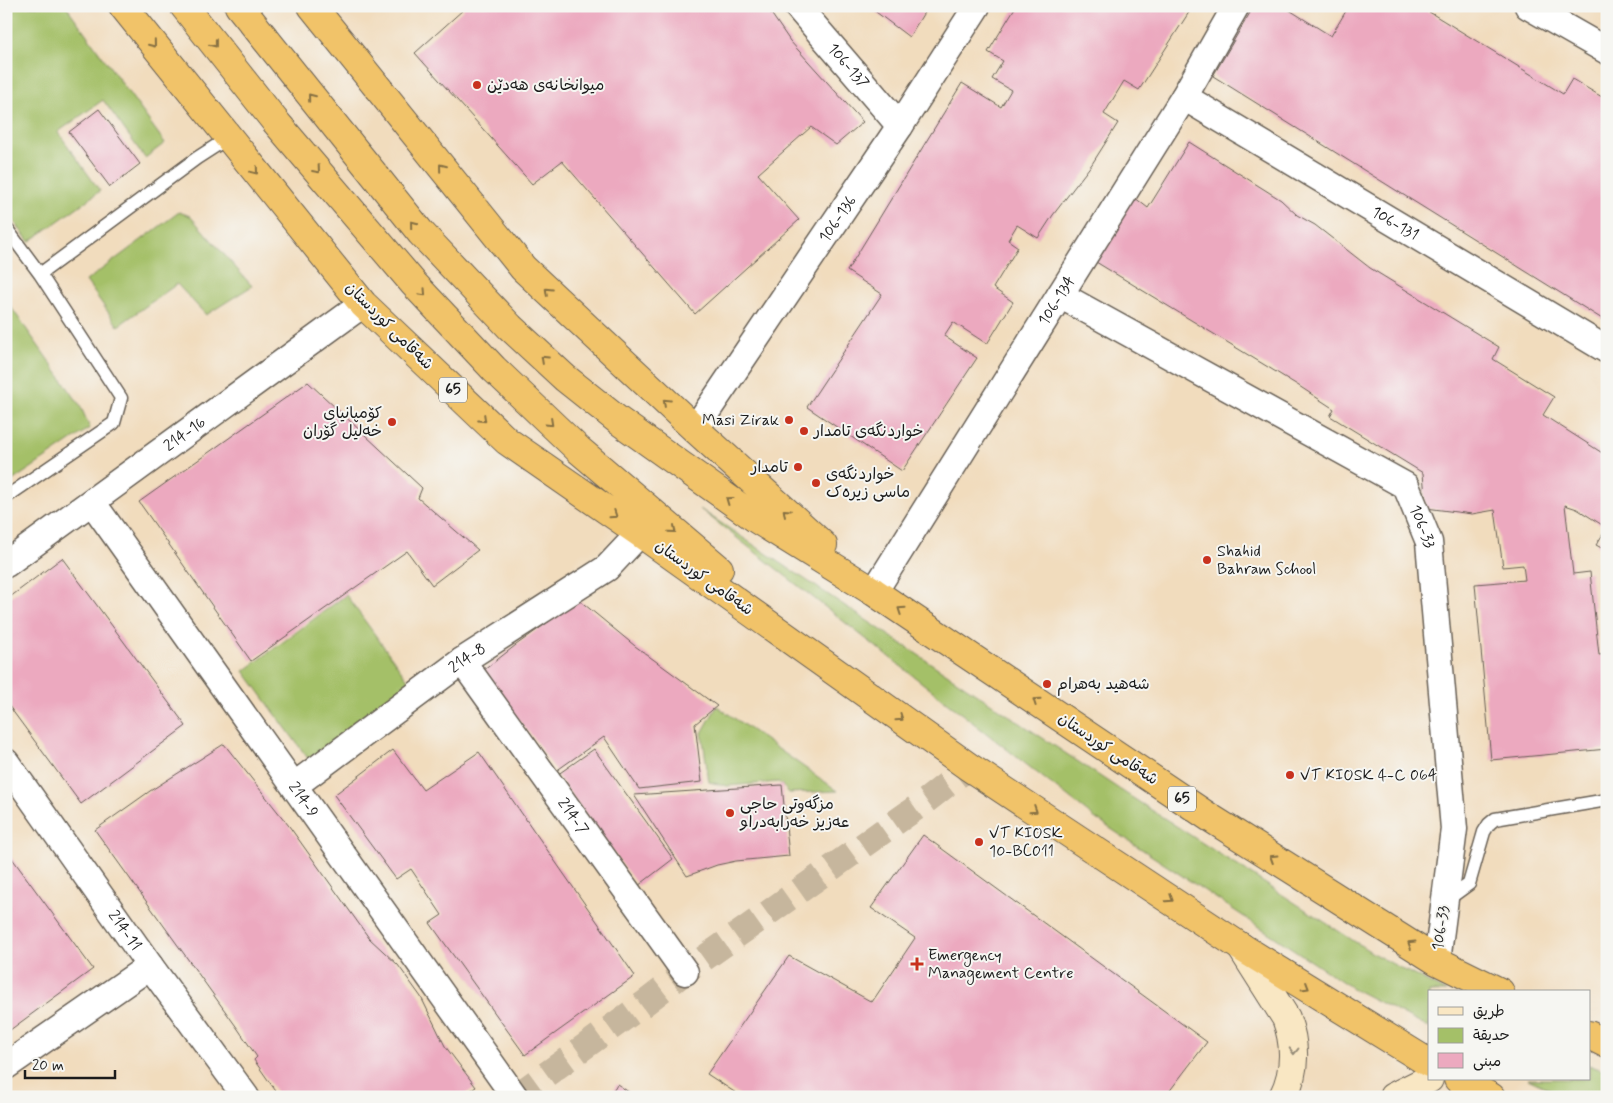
<svg xmlns="http://www.w3.org/2000/svg" width="1613" height="1103" font-family="Mynerve,'Playpen Sans Arabic',sans-serif">
  <style>
    .green { fill: #a4c068; stroke: #606e42 }
    .building { fill: #eca9bf }
    .lines { fill: none; stroke-linecap: round; stroke-linejoin: round }
    .street-tunnel { stroke: #c6b69d; stroke-width: 26; stroke-dasharray: 26 13; stroke-linecap: butt }
    .lane-casing { stroke: #675f54; stroke-width: 15 }
    .street-casing { stroke: #675f54; stroke-width: 29 }
    .secondary-casing { stroke: #675f54; stroke-width: 30 }
    .highway-casing { stroke: #675f54; stroke-width: 30 }
    .lane { stroke: #fff; stroke-width: 12 }
    .street { stroke: #fff; stroke-width: 26 }
    .secondary { stroke: #f9e7c3; stroke-width: 28 }
    .highway { stroke: #f1c369; stroke-width: 28 }
    .oneway { stroke: #867042 }
    .oneway2 { stroke: #968c78 }
    .poi-dot { fill: #c8321e; stroke: #f6f6f2; stroke-width: 2 }
    .labels { text-anchor: middle; dominant-baseline: central; stroke-width: 4; stroke-linejoin: round; paint-order: stroke }
    .shield { fill: #f6f6f2; stroke: #5d5d5c; stroke-width: 1 }
    .shield-label { font-size: 15px; font-weight: bold; fill: #1c1c1c }
    .street-label { font-size: 16px; fill: #1c1c1c; stroke: #f6f6f2 }
    .poi-label { font-size: 16px; fill: #1c1c1c; stroke: #f6f6f2; text-anchor: start }
  </style>
  <rect width="100%" height="100%" fill="#f6f6f2"/>
  <filter id="ink" filterUnits="userSpaceOnUse"><feTurbulence type="fractalNoise" baseFrequency=".02" numOctaves="2"/><feDisplacementMap in="SourceGraphic" scale="10" xChannelSelector="R" yChannelSelector="G"/><feConvolveMatrix kernelMatrix="1 2 1 2 8 2 1 2 1" color-interpolation-filters="sRGB"/></filter>
  <filter id="wash" filterUnits="userSpaceOnUse"><feTurbulence type="fractalNoise" baseFrequency=".0096" numOctaves="4" result="noise"/><feDisplacementMap in="SourceGraphic" scale="20" xChannelSelector="R" yChannelSelector="G"/><feGaussianBlur stdDeviation="1.12" result="paint"/><feColorMatrix in="noise" values="0 0 0 0 0 0 0 0 0 0 0 0 0 0 0 0 0 1.4 0 .05"/><feComposite in="paint" operator="in"/></filter>
  <g filter="url(#wash)">
    <rect width="100%" height="100%" fill="#f1dcbd"/>
    <!-- green -->
    <path class="green" d="M6,6H66L165,143L145,158L103,100L58,132L100,191L29,242L6,210Z
      M179,212L190,216L252,286L206,315L177,284L118,326L86,281Z
      M6,300L80,405L90,428L6,485Z
      M700,509L1119,789L1374,954L1446,992H1429V1028L1352,988L1096,819Z
      M346,595L414,688L312,764L244,671Z
      M717,706L838,791L789,793L779,782L727,786L709,782L702,733Z
      M1589,1065L1607,1072V1097H1566L1528,1079H1589Z"/>
    <g id="blocks">
      <!-- building -->
      <path class="building" d="M462,6H766L790,41L863,122L836,145L811,127L758,174L799,220L695,314L562,161L532,184L415,53L464,9Z
        M868,6H928L909,37Z
        M1016,6H1193L1139,90L1124,81L1104,114L1118,123L1092,164L1053,215L1038,238L1017,225L1008,240L1018,247L993,288L1013,302L987,344L953,322L944,336L977,358L902,471L807,407L882,294L847,271L962,83L1001,107L1011,90L992,79L1003,61L988,52Z
        M1254,6H1283L1331,36L1349,6H1428L1426,10L1563,94L1572,79L1607,100V322L1213,76Z
        M99,109L140,164L110,187L69,132Z
        M1189,142L1281,200L1297,215L1315,225L1370,268L1499,347L1493,359L1554,397L1543,415L1607,456V528L1577,509L1565,505L1573,574L1590,572L1599,655L1607,654V749L1491,760L1475,584L1525,580L1523,565L1503,567L1495,510L1472,514L1426,508L1423,473L1330,416L1334,409L1299,386L1096,262L1130,194L1148,208Z
        M308,382L422,488L418,498L478,550L432,585L407,551L251,661L139,502Z
        M1607,528V551L1596,545Z
        M62,558L186,726L81,804L6,702V600Z
        M579,600L635,646L717,706L695,724L702,782L639,789L604,737L556,771L533,737L479,674L516,645Z
        M224,744L289,826L369,938L398,965L421,997L445,1046L476,1087L461,1097H280L254,1060L257,1057L238,1029L95,830L150,791Z
        M594,749L673,859L638,886L557,775Z
        M393,750L423,790L479,752L635,976L525,1055L430,923L442,915L411,869L396,879L334,795Z
        M782,785L789,856L736,861L717,865L687,876L634,795Z
        M923,835L1207,1042L1165,1097H742L707,1074L789,956L872,1002L915,938L871,908Z
        M6,850L93,969L6,1033Z
        M617,1084L636,1097H609Z"/>
    </g>
  </g>
  <g filter="url(#ink)">
    <use href="#blocks" fill-opacity="0" stroke="#675f54" stroke-width="1"/>
    <g class="lines">
      <!-- street-tunnel -->
      <path class="street-tunnel" d="M515,1097L645,1003L685,972L927,800L969,767"/>
      <defs>
        <path id="lane" d="M6,228L40,274L121,398L114,423L6,497
          M40,274L197,158L228,138
          M1447,900L1469,884L1484,832L1489,824L1495,819L1607,800"/>
        <g id="street">
          <path id="s1" d="M797,6L900,126"/>
          <path d="M1528,6L1607,51"/>
          <path id="s2" d="M1184,97L1607,350"/>
          <path id="s3" d="M1060,295L1406,486L1429,542L1454,829L1437,961"/>
          <path id="s4" d="M695,429L900,126L977,6"/>
          <path id="s5" d="M92,502L515,1097"/>
          <path id="s6" d="M6,564L363,304"/>
          <path id="s7" d="M874,592L1184,97L1236,6"/>
          <path id="s8" d="M462,661L685,972"/>
          <path id="s9" d="M6,762L150,966L246,1097"/>
          <path id="s10" d="M295,785L462,661L607,568L640,533"/>
          <path d="M6,1066L150,966"/>
        </g>
        <path id="secondary" d="M1241,947L1286,1018C1296,1045 1296,1071 1283,1097
          M1393,1097L1429,1079"/>
        <path id="highway" d="M123,6L363,304L507,441L640,533L969,767L1241,947L1429,1063
          M184,6L275,121L414,284L494,369L579,450L719,569
          M239,6L421,233L510,327L565,378L619,421L758,520L874,592L1209,817L1437,961L1500,992
          M312,6L523,268L695,429L823,545
          M1589,1035L1607,1044
          M1458,1079L1491,1097"/>
      </defs>
      <!-- lane casing -->
      <use href="#lane" class="lane-casing"/>
      <!-- street casing -->
      <use href="#street" class="street-casing"/>
      <!-- secondary casing -->
      <use href="#secondary" class="secondary-casing"/>
      <!-- highway casing -->
      <use href="#highway" class="highway-casing"/>
      <!-- lane -->
      <use href="#lane" class="lane"/>
      <!-- street -->
      <use href="#street" class="street"/>
      <!-- secondary -->
      <use href="#secondary" class="secondary"/>
      <!-- highway -->
      <use href="#highway" class="highway"/>
    </g>
    <!-- one-way arrows -->
    <defs><path id="oneway-chevron" d="M-2-3.5L2.5 0L-2 3.5" fill="none" stroke-width="1.6" stroke-linecap="round" stroke-linejoin="round" transform="scale(1.25)"/></defs>
    <g class="oneway">
      <use href="#oneway-chevron" transform="translate(153 44) rotate(51)"/>
      <use href="#oneway-chevron" transform="translate(214 44) rotate(52)"/>
      <use href="#oneway-chevron" transform="translate(311 97) rotate(-129)"/>
      <use href="#oneway-chevron" transform="translate(442 167) rotate(-129)"/>
      <use href="#oneway-chevron" transform="translate(317 170) rotate(49)"/>
      <use href="#oneway-chevron" transform="translate(255 171) rotate(51)"/>
      <use href="#oneway-chevron" transform="translate(413 224) rotate(-129)"/>
      <use href="#oneway-chevron" transform="translate(548 291) rotate(-137)"/>
      <use href="#oneway-chevron" transform="translate(423 293) rotate(47)"/>
      <use href="#oneway-chevron" transform="translate(544 359) rotate(-137)"/>
      <use href="#oneway-chevron" transform="translate(666 402) rotate(-137)"/>
      <use href="#oneway-chevron" transform="translate(483 419) rotate(44)"/>
      <use href="#oneway-chevron" transform="translate(550 423) rotate(43)"/>
      <use href="#oneway-chevron" transform="translate(729 500) rotate(-144)"/>
      <use href="#oneway-chevron" transform="translate(786 512) rotate(-138)"/>
      <use href="#oneway-chevron" transform="translate(614 515) rotate(34)"/>
      <use href="#oneway-chevron" transform="translate(673 530) rotate(41)"/>
      <use href="#oneway-chevron" transform="translate(901 610) rotate(-146)"/>
      <use href="#oneway-chevron" transform="translate(1036 701) rotate(-146)"/>
      <use href="#oneway-chevron" transform="translate(900 718) rotate(35)"/>
      <use href="#oneway-chevron" transform="translate(1034 810) rotate(33)"/>
      <use href="#oneway-chevron" transform="translate(1273 858) rotate(-148)"/>
      <use href="#oneway-chevron" transform="translate(1170 899) rotate(33)"/>
      <use href="#oneway-chevron" transform="translate(1411 944) rotate(-148)"/>
      <use href="#oneway-chevron" transform="translate(1306 987) rotate(31)"/>
    </g>
    <use class="oneway2" href="#oneway-chevron" transform="translate(1294 1051) rotate(91)"/>
  </g>
  <!-- markers -->
  <g class="poi-dot">
    <circle cx="477" cy="85" r="5"/>
    <circle cx="789" cy="420" r="5"/>
    <circle cx="392" cy="422" r="5"/>
    <circle cx="804" cy="431" r="5"/>
    <circle cx="798" cy="467" r="5"/>
    <circle cx="816" cy="483" r="5"/>
    <circle cx="1207" cy="560" r="5"/>
    <circle cx="1047" cy="684" r="5"/>
    <circle cx="1290" cy="775" r="5"/>
    <circle cx="730" cy="813" r="5"/>
    <circle cx="979" cy="842" r="5"/>
    <path d="M914.5 956.5h5v5h5v5h-5v5h-5v-5h-5v-5h5z"/>
  </g>
  <g class="labels">
    <!-- shield labels -->
    <g class="shield">
      <rect x="439" y="377.5" width="28" height="25" rx="4"/>
      <rect x="1168" y="786.5" width="28" height="25" rx="4"/>
    </g>
    <g class="shield-label">
      <text x="453" y="390">65</text>
      <text x="1182" y="799">65</text>
    </g>
    <!-- street labels -->
    <g class="street-label">
      <text stroke="none"><textPath href="#s1" startOffset="79">106-137</textPath></text>
      <text stroke="none"><textPath href="#s4" startOffset="254">106-136</textPath></text>
      <text stroke="none"><textPath href="#s2" startOffset="246">106-131</textPath></text>
      <text stroke="none"><textPath href="#s7" startOffset="344">106-134</textPath></text>
      <text transform="translate(389 326) rotate(45)">شەقامی کوردستان</text>
      <text stroke="none"><textPath href="#s6" startOffset="221">214-16</textPath></text>
      <text stroke="none"><textPath href="#s3" startOffset="439">106-33</textPath></text>
      <text transform="translate(704 578) rotate(36)">شەقامی کوردستان</text>
      <text stroke="none"><textPath href="#s10" startOffset="214">214-8</textPath></text>
      <text transform="translate(1108 749) rotate(34)">شەقامی کوردستان</text>
      <text stroke="none"><textPath href="#s5" startOffset="365">214-9</textPath></text>
      <text stroke="none"><textPath href="#s8" startOffset="191">214-7</textPath></text>
      <text transform="translate(1441 928) rotate(-82)">106-33</text>
      <text stroke="none"><textPath href="#s9" startOffset="206">214-11</textPath></text>
    </g>
    <!-- poi labels -->
    <g class="poi-label">
      <text x="487" y="85">میوانخانەی هەدێن</text>
      <text x="382" y="413" text-anchor="end">کۆمپانیای<tspan x="382" dy="18">خەلیل گۆران</tspan></text>
      <text x="779" y="420" text-anchor="end">Masi Zirak</text>
      <text x="814" y="431">خواردنگەی تامدار</text>
      <text x="788" y="467" text-anchor="end">تامدار</text>
      <text x="826" y="474">خواردنگەی<tspan x="826" dy="18">ماسی زیرەک</tspan></text>
      <text x="1217" y="551">Shahid<tspan x="1217" dy="18">Bahram School</tspan></text>
      <text x="1057" y="684">شەهید بەهرام</text>
      <text x="1300" y="775">VT KIOSK 4-C 064</text>
      <text x="740" y="804">مزگەوتی حاجی<tspan x="740" dy="18">عەزیز خەرابەدراو</tspan></text>
      <text x="989" y="833">VT KIOSK<tspan x="989" dy="18">10-BC011</tspan></text>
      <text x="928" y="955">Emergency<tspan x="928" dy="18">Management Centre</tspan></text>
    </g>
  </g>
  <!-- margin -->
  <rect width="1613" height="1103" fill="none" stroke="#f6f6f2" stroke-width="25"/>
  <!-- legend -->
  <rect x="1428" y="990" width="162" height="90" fill="#f6f6f2" stroke="#9f9f9c"/>
  <rect x="1438" y="1007" width="25" height="8" fill="#f9e7c3" stroke="#9f9f9c"/>
  <text x="1473" y="1016" font-size="15" fill="#1c1c1c">طريق</text>
  <rect x="1438" y="1028" width="25" height="15" fill="#a4c068" stroke="#9f9f9c"/>
  <text x="1473" y="1040" font-size="15" fill="#1c1c1c">حديقة</text>
  <rect x="1438" y="1053" width="25" height="15" fill="#eca9bf" stroke="#9f9f9c"/>
  <text x="1473" y="1066" font-size="15" fill="#1c1c1c">مبنى</text>
  <!-- scale -->
  <path d="M25 1070v8h90v-8" fill="none" stroke="#1c1c1c" stroke-width="2.5"/>
  <text x="32" y="1070" font-size="15" fill="#1c1c1c" stroke="#f6f6f2" stroke-width="4" paint-order="stroke">20 m</text>
</svg>
